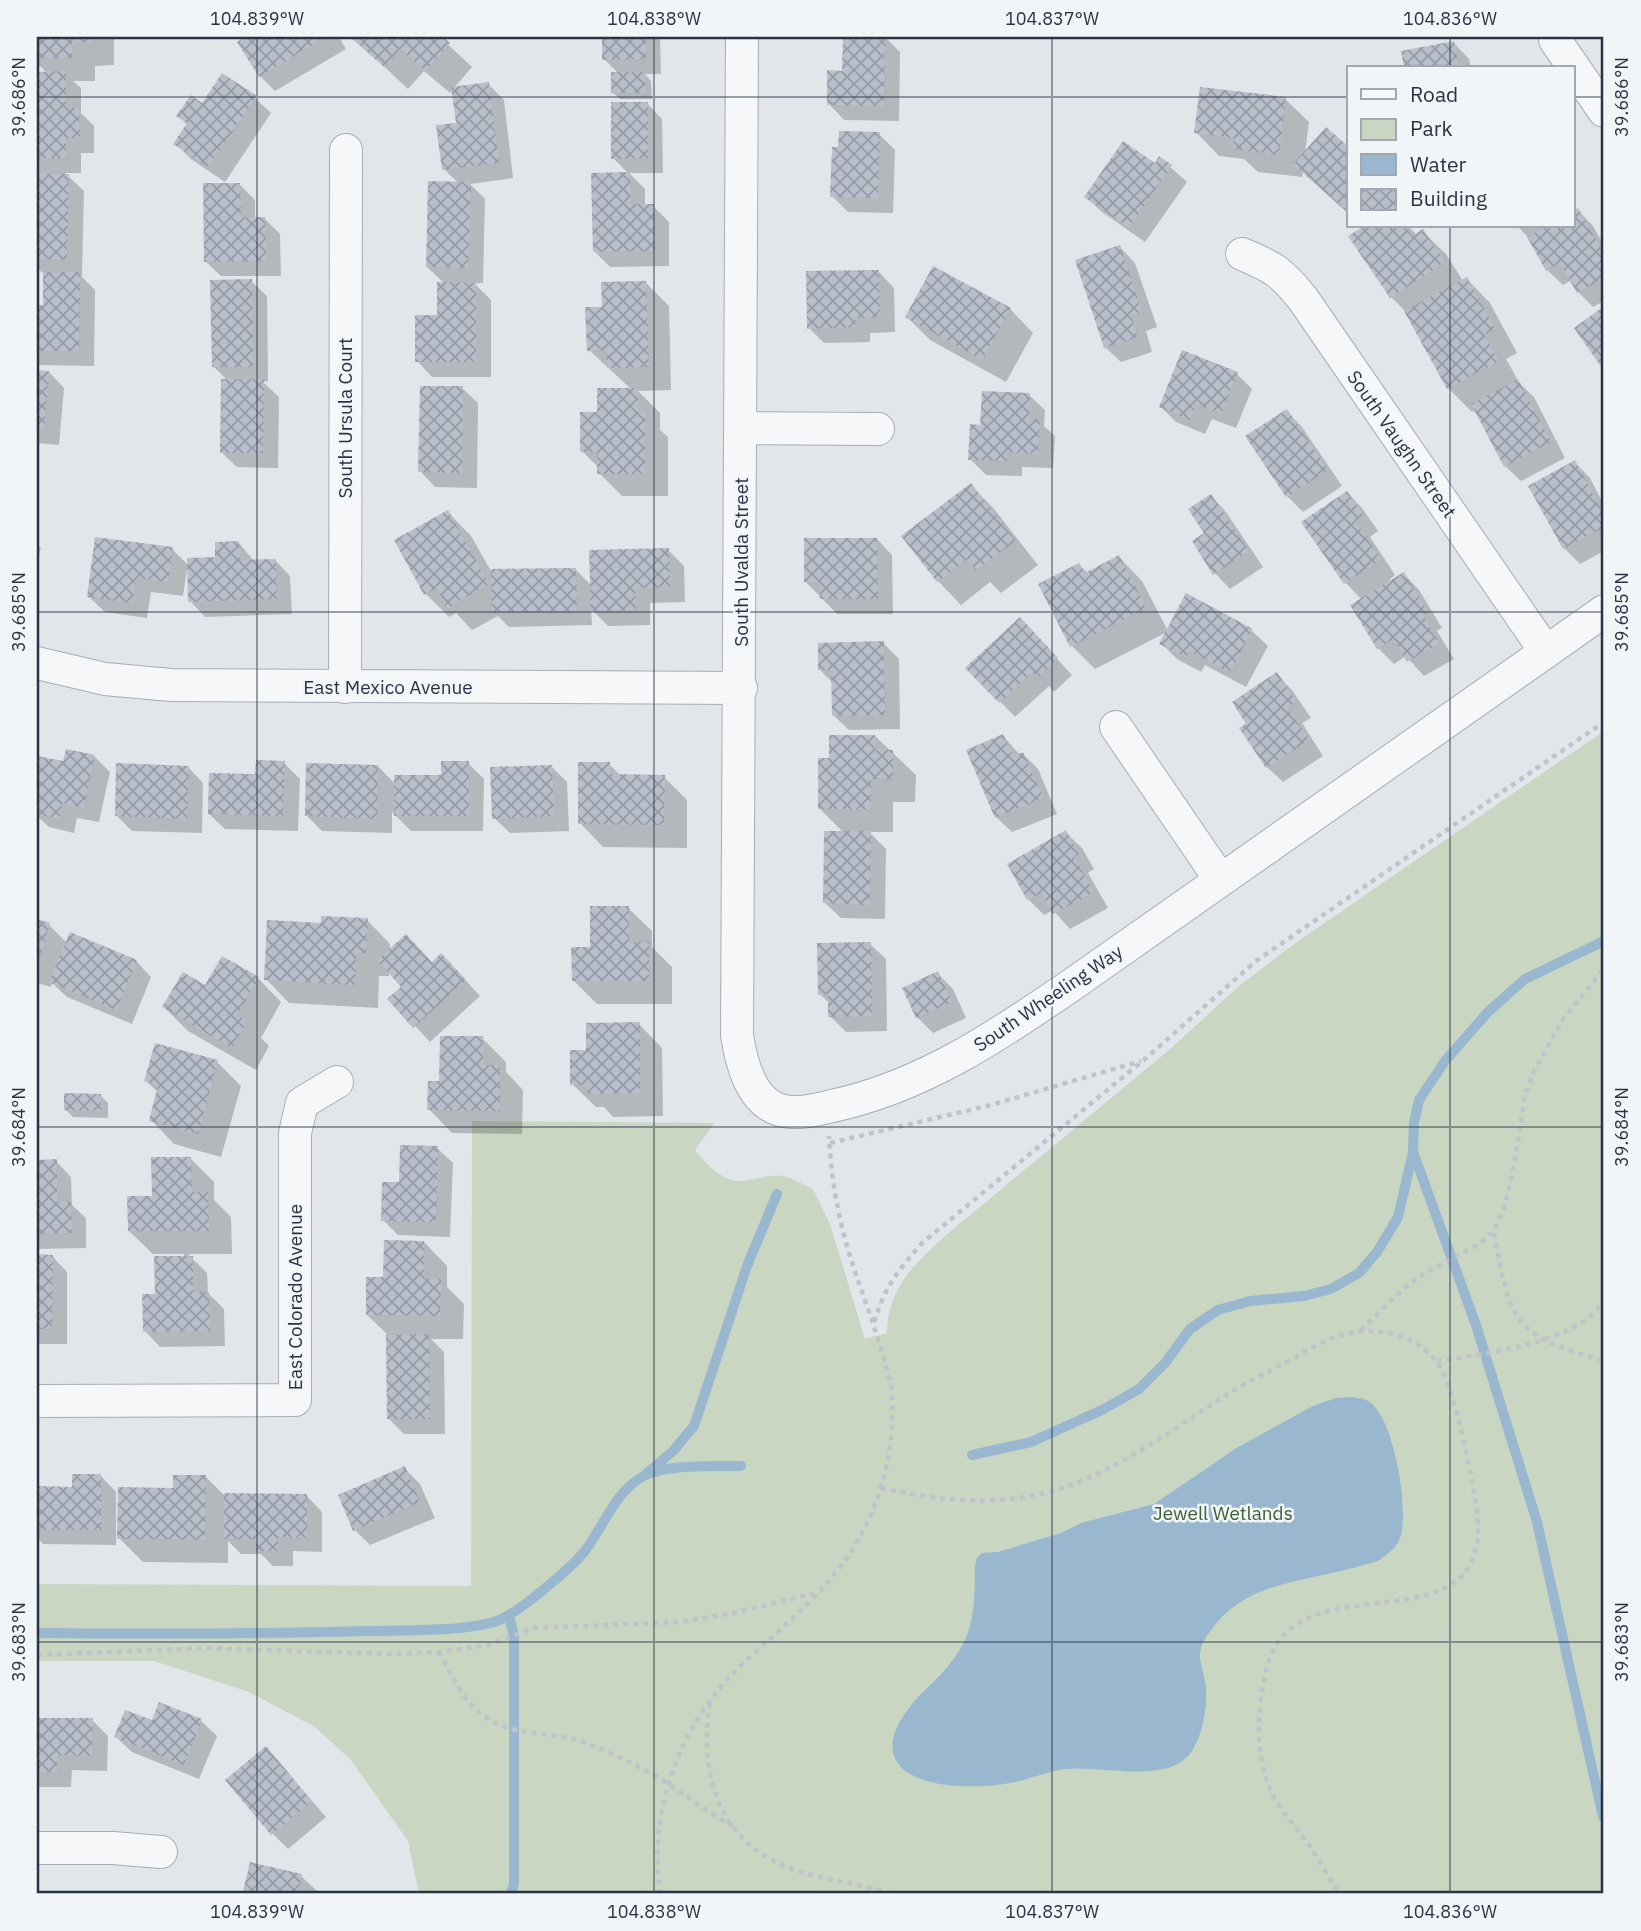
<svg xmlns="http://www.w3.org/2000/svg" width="1641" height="1931" font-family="'IBM Plex Sans',sans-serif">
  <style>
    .park { fill: #c8d6c2 }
    .water { fill: #99b7cf }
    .shadow { fill: #0003 }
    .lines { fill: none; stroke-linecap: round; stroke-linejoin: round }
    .stream { stroke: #99b7cf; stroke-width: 10 }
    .building { fill: url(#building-cross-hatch) }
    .minor-casing { stroke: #a6adb6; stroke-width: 34 }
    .path { stroke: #c0c4ca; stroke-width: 4.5; stroke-dasharray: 5 5; stroke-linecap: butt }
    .minor { stroke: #f5f7f9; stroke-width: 32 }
    .ticks { fill: none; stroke: #283445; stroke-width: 2; stroke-opacity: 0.45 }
    .labels { text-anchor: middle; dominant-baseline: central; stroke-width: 5; stroke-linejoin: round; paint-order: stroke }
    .street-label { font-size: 19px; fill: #283445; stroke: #f2f5f8 }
    .park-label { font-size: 19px; fill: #3f6234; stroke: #f2f5f8 }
    .neatline { fill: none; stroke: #283445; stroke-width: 2.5 }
    .ticks-label { font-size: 18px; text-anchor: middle; fill: #283445 }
  </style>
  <defs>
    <pattern id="building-cross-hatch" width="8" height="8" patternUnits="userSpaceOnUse" patternTransform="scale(1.75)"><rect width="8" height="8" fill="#b8bfca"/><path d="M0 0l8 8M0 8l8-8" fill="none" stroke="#969ca6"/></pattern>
  </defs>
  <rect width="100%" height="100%" fill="#e2e6eb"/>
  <!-- park -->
  <path class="park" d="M1604,731V1894H419L408,1841L350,1759L315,1727L249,1692L154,1661H37V1584L471,1586L472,1121L714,1123L695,1150C709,1167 726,1186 750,1180C761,1178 771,1174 783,1176C793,1178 804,1185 813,1189L830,1224L865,1339L887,1333C888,1287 914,1265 946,1235L1169,1050L1239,986L1294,944Z"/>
  <!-- water -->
  <path class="water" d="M1352,1397C1357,1398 1364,1398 1368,1401C1394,1415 1410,1512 1400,1538C1396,1549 1387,1554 1378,1561C1362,1565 1347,1570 1332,1573C1285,1584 1242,1588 1211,1630C1205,1638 1199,1647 1200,1658C1201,1669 1206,1679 1206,1690C1207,1710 1202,1739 1189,1755C1163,1784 1101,1765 1066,1769C1049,1771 1033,1778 1015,1782C988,1788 942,1789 916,1777C872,1757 899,1716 923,1692C941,1675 962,1654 969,1629C974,1614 974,1597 975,1582C975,1576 974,1566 976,1561C977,1557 980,1555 982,1553L998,1552L1061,1533L1081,1523L1154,1504L1238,1447L1313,1406L1336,1398Z"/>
  <!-- shadow -->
  <path class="shadow" d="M37,37H114V65L95,66V81H73L81,88V113L94,126V153H81V173H65L84,191L82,277L95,290L94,366L37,365V306L44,307L45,274L37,269V175L42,176L37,171V73H47L37,63Z
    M248,37H339L346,49L275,91L260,76L239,42Z
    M353,37H440L472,67L454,88L488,84L504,100L513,178L470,184L485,199L483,283H474L491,300V377H432L417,361L438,317L445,284L427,267L458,183L444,169L458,124L454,90L450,93L424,71L408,89Z
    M604,37H660L661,74H645L651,81L652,99H620L612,92L619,74L604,59Z
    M844,37H885L900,52L899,121L844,120L829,104L844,72Z
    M1454,43L1469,59L1471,68H1406L1403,52Z
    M255,98L271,113L225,182L191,159L176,144L188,125L178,116L203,105Z
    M1285,99L1309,122L1305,153L1349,213L1303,172L1302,177L1258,172L1244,159L1219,156L1196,132Z
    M647,103L662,119L663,173H629L645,189V206H653L669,222V266L610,267L595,252L628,173L613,158Z
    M879,134L895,150L893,213L848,212L832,196Z
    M1160,158L1187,182L1145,242L1102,212L1086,197L1155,165Z
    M240,185L255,200V219H265L280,234L281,276H221L205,261Z
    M1578,210L1593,226L1604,245V301L1593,307L1578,292L1572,280L1563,285L1547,270L1530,239L1517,226H1573V213Z
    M1363,226H1408L1417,235L1422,231L1446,254L1463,281L1467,279L1490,303L1517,353L1506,359L1520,384L1534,397L1565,458L1521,481L1505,466L1476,409L1472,412L1448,388L1408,314L1391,297Z
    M1120,247L1135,263L1157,327L1146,331L1152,352L1121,362L1105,347Z
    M879,272L894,288L895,332L870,333V342L824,343L809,328Z
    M251,281L267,296L268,381L263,382L279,397L278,468L237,467L221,452L228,381L213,366Z
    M646,283L669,306L671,390L638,391L660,413V430L668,437V496H622L599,473V468L582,451L599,414L631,389L589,350L604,309Z
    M1010,309L1033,333L1006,382L930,340L907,317Z
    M37,371L49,372L64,388L59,445L37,443Z
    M1237,374L1252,389L1236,428L1212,419L1205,434L1176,422L1161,407Z
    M462,388L478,403L477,488L435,487L420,471Z
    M1029,395L1045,410L1044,426L1055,436L1053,468L1022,467V476L986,475L970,459Z
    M1286,411L1302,427L1342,486L1303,512L1287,496Z
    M1574,462L1590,478L1604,505V551L1580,564L1564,548L1530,486Z
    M971,485L994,509L1038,565L1001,593L990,582L961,605L938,581Z
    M1347,493L1362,508L1378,531L1370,537L1395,575L1389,580L1391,582L1404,574L1419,590L1442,628L1437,631L1454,659L1424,676L1406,656L1394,664L1378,648L1362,600L1346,583L1304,522Z
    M1211,496L1226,512L1263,567L1230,589L1215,573L1206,533Z
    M448,512L471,536L491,571L576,570L592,586L668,550L684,566L685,602L650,603V625L608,626L591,609L592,625L509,627L498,616L472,630L456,613L449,617L426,594Z
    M877,539L892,555L893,614H837L806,582Z
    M239,543L254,561L275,560L290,576L292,614L205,617L190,601L189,570H187L183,596L151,592L147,618L105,612L89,597L172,549L189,566L217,559Z
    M37,544L41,548L37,561Z
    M1119,557L1142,581L1168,631L1187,595L1252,631L1268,646L1246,687L1205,665L1201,672L1177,659L1161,643L1167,632L1095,669L1072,646L1079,565L1088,573Z
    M1035,635L1072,675L1054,692L1049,686L1015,717L968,668Z
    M883,643L899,659L900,729L849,730L833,715V683L820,670Z
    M1276,674L1292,690L1311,718L1302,723L1323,756L1283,782L1267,767L1249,724Z
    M875,736L916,775L915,802H893V832H869L886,849L885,919L841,918L825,903L844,833L819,808L831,760Z
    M1003,736L1020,755L1023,754L1038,769L1057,814L1012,832L996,817Z
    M37,757L64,763L95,757L110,772L99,822L77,818L74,833L49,827L37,816Z
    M284,763L300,779L298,831L225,829L209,814L257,776Z
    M468,763L484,779L483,831H411L392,812V833L322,831L307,816L378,766L396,785L443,777Z
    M609,764L621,776L664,777L687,800V848L603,847L580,823Z
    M551,766L567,782L569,831L510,833L494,818Z
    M188,767L203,783L202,833L132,831L116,815Z
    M1066,833L1082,848L1094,869L1088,873L1108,908L1070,929L1053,910L1044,915L1028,899L1009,865Z
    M628,908L652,931V947L672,967V1004H597L573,980L592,948Z
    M367,920L390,944V950L457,971L480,996L430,1042L415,1026L403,987L389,971V976H379L378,1008L289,1003L266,979L323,924Z
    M37,921L49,925L67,943L136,961L151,977L132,1024L67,997L52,983L51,987L37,983Z
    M870,944L886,959L887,1031L846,1032L830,1016V1004L820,994Z
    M938,974L953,989L966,1018L933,1033L917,1017Z
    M258,978L281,1002L261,1038L269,1046L256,1070L188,1031L164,1007L206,988Z
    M639,1024L662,1048L663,1116L613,1117L604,1107H596L572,1084L588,1052Z
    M482,1038L506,1062V1072L523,1090L522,1134L452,1133L429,1109L441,1083Z
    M156,1046L217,1062L241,1086L221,1157L174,1144L151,1120L158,1092L146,1081Z
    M101,1096L108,1103V1118L73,1117L66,1110Z
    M437,1148L453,1163L450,1237L398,1235L383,1220L401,1184Z
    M191,1159L214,1182V1200L231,1217L232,1254H188L207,1273L208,1293L224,1309L225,1346L160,1347L145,1331L157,1295L184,1257V1254H153L129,1231L153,1198Z
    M56,1161L71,1177L72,1205L86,1218V1248L37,1249V1162Z
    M424,1242L447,1266V1287L464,1304L463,1339H431L444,1352L445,1434H404L389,1419L388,1335L367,1315L385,1279Z
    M37,1256H52L67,1272V1344H37Z
    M404,1468L420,1484L435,1518L370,1545L355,1530Z
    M101,1476L116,1492V1545L43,1544L37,1538V1488H74Z
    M206,1477L224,1495L307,1496L322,1512V1552L293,1551V1566H273L261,1554H241L228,1541V1563L143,1562L119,1538L174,1489Z
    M37,1719L92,1720L108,1736L107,1771L72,1770L71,1787H37Z
    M201,1721L217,1736L199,1779L132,1752L116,1737L153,1722Z
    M266,1748L326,1817L288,1849L272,1833Z
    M301,1876L317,1891L316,1894H249L245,1891Z"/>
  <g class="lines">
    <!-- stream -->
    <path class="stream" d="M1413,1152L1476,1325L1537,1522L1603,1817
      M972,1455L1031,1442L1104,1409L1139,1389L1165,1363L1190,1329L1218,1310L1250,1301L1304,1296L1331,1289L1359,1273L1377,1252L1398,1217L1413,1152L1414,1123L1419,1100L1445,1061L1488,1012L1525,979L1604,941
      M646,1474L673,1451L694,1426L747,1266L777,1194
      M509,1616L514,1636V1883L511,1894
      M37,1633C146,1634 256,1634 365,1631C402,1630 463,1632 497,1621C516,1615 571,1568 584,1552C603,1528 614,1493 642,1477C664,1464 714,1466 741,1466"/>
  </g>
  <!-- building -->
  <path class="building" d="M37,37H91V42L72,43V58H37Z
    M245,37H325L259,77L237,42Z
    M350,37H443L450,43L426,71L400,49L384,67Z
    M602,37H646V59L602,60Z
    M843,37H885L884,106L827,105V70L842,71Z
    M1454,41L1459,68H1404L1401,51Z
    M66,71V108H79L80,138H66V158H37V72Z
    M611,72H645V93H611Z
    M222,73L257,96L208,167L173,144L187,123L176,116L191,95L202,103Z
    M489,82L499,163L442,170L436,125L456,123L451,87Z
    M1200,87L1286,97L1279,155L1233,149L1234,138L1194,133Z
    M611,102H648V158L611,159Z
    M1326,127L1349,147V214L1293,164Z
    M839,131L880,132L878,198L830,197L832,147H838Z
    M1123,141L1155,163L1159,156L1172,165L1129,228L1084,197Z
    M630,172V204H654L655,251L593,252L591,173Z
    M37,174H69L67,260L37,259Z
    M428,181L471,182L468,268L426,267Z
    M203,183H240L241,217H265L266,261L204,262Z
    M1578,208L1604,254V278L1577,293L1560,263L1546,271L1527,237L1547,226H1573V211Z
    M1364,226H1405L1412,236L1423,229L1445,262L1390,298L1348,236Z
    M1120,245L1142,312L1131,315L1138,337L1104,348L1075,260Z
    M933,266L1011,308L982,360L905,317Z
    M879,270L880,317L855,318L856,327L807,329L806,271Z
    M43,272H80L79,351H37V305H43Z
    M1467,277L1495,329L1484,335L1499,361L1447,389L1404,311Z
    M252,279L253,367H212L210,280Z
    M646,281L649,367L607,368V350L587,351L585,307H602L601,282Z
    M437,282L476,283V362H415V315H437Z
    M1604,306V367L1602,368L1574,328Z
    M1182,350L1238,372L1221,414L1196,404L1190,420L1159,407Z
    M37,370L49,371L44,430H37Z
    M221,379H264L263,453H220Z
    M1518,379L1551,442L1504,467L1471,404Z
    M420,386H463L462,473L418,472Z
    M597,388H638V412H645V474H597V452H580V412H597Z
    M982,391L1030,393L1029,419H1040L1038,454L1007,452V461L968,460L970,424L980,425Z
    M1287,409L1328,470L1286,497L1245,436Z
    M1575,460L1604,515V527L1563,549L1528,486Z
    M971,483L1016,541L976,570L967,559L937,582L901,536Z
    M1347,491L1364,515L1355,521L1381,559L1344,584L1301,522Z
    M1211,494L1249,551L1213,575L1192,541L1204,533L1188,509Z
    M448,510L489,584L447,608L437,588L424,595L394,540Z
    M95,537L173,547L168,582L136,578L132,603L87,597Z
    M804,538H877L878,599H820V582H804Z
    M239,541L240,560L276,559L277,599L188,602L187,558L215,557V542Z
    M669,548L670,587L635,588L636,610L591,611L589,550Z
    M1119,555L1146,608L1070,647L1038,584L1079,563L1085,573Z
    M576,568L577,611L492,612L491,569Z
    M1404,572L1428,612L1423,615L1439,643L1407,662L1393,639L1377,649L1350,605Z
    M1186,593L1253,629L1230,672L1189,651L1186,657L1159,644Z
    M1020,617L1058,658L1038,678L1032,672L999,703L965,668Z
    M884,641L885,715L832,716L831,670H818V643Z
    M1277,672L1297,702L1287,707L1309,740L1266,768L1239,728L1246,724L1232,702Z
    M1003,734L1013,756L1023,752L1043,798L995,818L966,750Z
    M829,735H875V749L893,750V779H871V809H818V758H829Z
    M66,749L95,755L84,808L62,803L59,819L37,814V756L63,761Z
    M256,760L285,761L283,816L208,814L209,773L255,774Z
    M441,761H469V816H394V775H441Z
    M578,762H610V774L665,775L664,825L578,824Z
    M116,763L189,766L187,819L115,816Z
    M306,763L378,765L377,819L305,816Z
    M552,765L554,816L492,819L490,767Z
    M1066,830L1079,854L1074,857L1094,892L1053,914L1041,893L1027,900L1007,864Z
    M824,831H871L870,905L823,903Z
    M590,906H629V942H649V981H572L571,947H590Z
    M321,916L368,918L366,953H356L355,985L264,980L267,920L321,923Z
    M37,919L50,923L37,966Z
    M70,932L137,960L116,1010L49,982Z
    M406,934L432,962L441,953L466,980L413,1028L387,999L401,987L377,960Z
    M871,942L872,1016L828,1017V994L818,995L817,943Z
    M222,956L259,977L237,1016L247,1021L232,1048L162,1007L183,972L205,985Z
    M938,971L952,1002L916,1018L902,988Z
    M640,1022V1093L588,1094L587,1085H570V1050H586V1023Z
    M440,1036H483V1065H500V1111L427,1110L428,1081H439Z
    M155,1043L218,1060L198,1134L149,1121L158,1085L144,1081Z
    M64,1093L101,1094V1111L64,1110Z
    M400,1145L438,1146L436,1222L381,1221L382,1182H399Z
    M151,1157H191L192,1192L208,1191L209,1231H128L127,1196H152Z
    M57,1159V1202L71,1201L72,1233L37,1234V1160Z
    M384,1240L424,1241V1279H441L440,1316L366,1315V1277H383Z
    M37,1254L53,1255L52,1329H37Z
    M154,1256H193V1292H209L210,1331L143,1332L142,1294H155Z
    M429,1334L430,1419H387L386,1335Z
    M405,1466L420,1502L353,1531L338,1495Z
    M72,1474H101V1530L37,1529V1486L72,1487Z
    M173,1475H206L205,1540L117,1539L118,1487L173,1488Z
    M224,1493L307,1494V1537H278V1551H256V1539H224Z
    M159,1702L202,1719L184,1765L114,1737L125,1710L152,1720Z
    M37,1718H93L92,1756L57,1755V1772H37Z
    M266,1746L312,1801L271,1835L225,1780Z
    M250,1862L302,1874L298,1894H254L243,1891Z"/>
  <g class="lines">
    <defs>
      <path id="minor" d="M742,37L737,1035C741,1061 750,1101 780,1110C796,1115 816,1110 832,1106C922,1087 999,1035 1073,984L1604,611
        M1555,40L1604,111
        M1242,254C1273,267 1282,272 1303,299L1546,652
        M741,428L878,429
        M37,663L105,679L171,685L741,688
        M345,687L346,150
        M1116,727L1220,879
        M37,1401L295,1400V1133L302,1103L337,1082
        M37,1848H113L161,1852"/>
    </defs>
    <!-- minor casing -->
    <use href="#minor" class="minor-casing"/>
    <!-- path -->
    <path class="path" d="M830,1143L991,1105L1141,1061
      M1494,1233C1511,1324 1512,1335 1604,1361
      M874,1322C886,1285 897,1272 922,1243L1145,1059L1256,961L1604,722
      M1361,1330L1404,1288L1425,1273L1478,1245L1493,1232L1505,1205L1515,1161L1525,1095L1534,1071L1563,1019L1604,969
      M1437,1361C1480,1355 1548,1345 1584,1321C1592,1316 1598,1308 1604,1302
      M881,1488C940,1501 997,1507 1056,1490C1120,1470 1173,1429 1228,1394C1245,1383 1263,1375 1280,1365C1301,1355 1323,1339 1345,1334C1378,1326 1413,1334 1435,1360C1454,1381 1473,1481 1477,1512C1492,1642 1335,1573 1281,1638C1267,1655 1264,1678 1261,1699C1257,1734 1258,1764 1273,1796C1281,1811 1294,1824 1304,1838C1317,1856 1328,1876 1339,1894
      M439,1652C451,1674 464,1703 485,1717C514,1737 552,1731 583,1742C613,1753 644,1768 670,1785C691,1799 710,1814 733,1826
      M37,1655L204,1648L395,1654L439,1652L488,1645L534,1628L681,1622L733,1613L816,1593
      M710,1703C700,1763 713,1831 774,1861C812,1880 855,1882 894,1894
      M661,1894C648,1828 671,1753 711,1699C727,1677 750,1657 770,1639C820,1594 861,1554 881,1487C890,1457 894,1425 892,1393C890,1375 883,1359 879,1342C870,1313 859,1285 850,1256C838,1218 831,1176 829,1136"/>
    <!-- minor -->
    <use href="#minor" class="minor"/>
  </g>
  <!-- ticks -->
  <path class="ticks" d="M257,37V1894M654,37V1894M1052,37V1894M1450,37V68M37,97H1349M1573,97H1604M1450,226V1894M37,612H1604M37,1127H1604M37,1642H1604"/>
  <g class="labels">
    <!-- street labels -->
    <g class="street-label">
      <text transform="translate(345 418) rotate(-90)">South Ursula Court</text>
      <text transform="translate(1402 444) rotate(55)">South Vaughn Street</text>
      <text transform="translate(741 562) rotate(-90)">South Uvalda Street</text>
      <text x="388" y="687">East Mexico Avenue</text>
      <text transform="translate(1048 998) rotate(-34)">South Wheeling Way</text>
      <text transform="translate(295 1297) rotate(-90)">East Colorado Avenue</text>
    </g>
    <!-- park labels -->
    <g class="park-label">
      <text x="1223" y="1513">Jewell Wetlands</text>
    </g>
  </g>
  <!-- border -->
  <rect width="1641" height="1931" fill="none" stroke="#f2f5f8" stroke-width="77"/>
  <!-- legend -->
  <rect x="1347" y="66" width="228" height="161" fill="#f2f5f8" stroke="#a1a8b0" stroke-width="2"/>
  <rect x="1361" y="89" width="35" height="10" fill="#f5f7f9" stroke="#a1a8b0" stroke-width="2"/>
  <text x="1410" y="102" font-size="21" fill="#283445">Road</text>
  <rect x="1361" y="119" width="35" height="21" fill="#c8d6c2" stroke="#a1a8b0" stroke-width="2"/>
  <text x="1410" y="136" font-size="21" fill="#283445">Park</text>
  <rect x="1361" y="154" width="35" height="21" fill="#99b7cf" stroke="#a1a8b0" stroke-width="2"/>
  <text x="1410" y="172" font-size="21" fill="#283445">Water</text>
  <rect x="1361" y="189" width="35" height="21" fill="url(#building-cross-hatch)" stroke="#a1a8b0" stroke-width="2"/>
  <text x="1410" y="206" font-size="21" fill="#283445">Building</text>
  <rect x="38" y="38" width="1564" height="1854" class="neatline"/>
  <g class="ticks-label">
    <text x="257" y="25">104.839°W</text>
    <text x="654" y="25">104.838°W</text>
    <text x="1052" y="25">104.837°W</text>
    <text x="1450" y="25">104.836°W</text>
    <text transform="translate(19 97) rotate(-90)" y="6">39.686°N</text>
    <text transform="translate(1622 97) rotate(-90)" y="6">39.686°N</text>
    <text transform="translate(19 612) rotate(-90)" y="6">39.685°N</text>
    <text transform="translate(1622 612) rotate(-90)" y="6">39.685°N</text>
    <text transform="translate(19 1127) rotate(-90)" y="6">39.684°N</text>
    <text transform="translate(1622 1127) rotate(-90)" y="6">39.684°N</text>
    <text transform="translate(19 1642) rotate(-90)" y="6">39.683°N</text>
    <text transform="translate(1622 1642) rotate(-90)" y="6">39.683°N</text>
    <text x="257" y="1918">104.839°W</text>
    <text x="654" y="1918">104.838°W</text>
    <text x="1052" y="1918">104.837°W</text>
    <text x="1450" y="1918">104.836°W</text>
  </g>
</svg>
